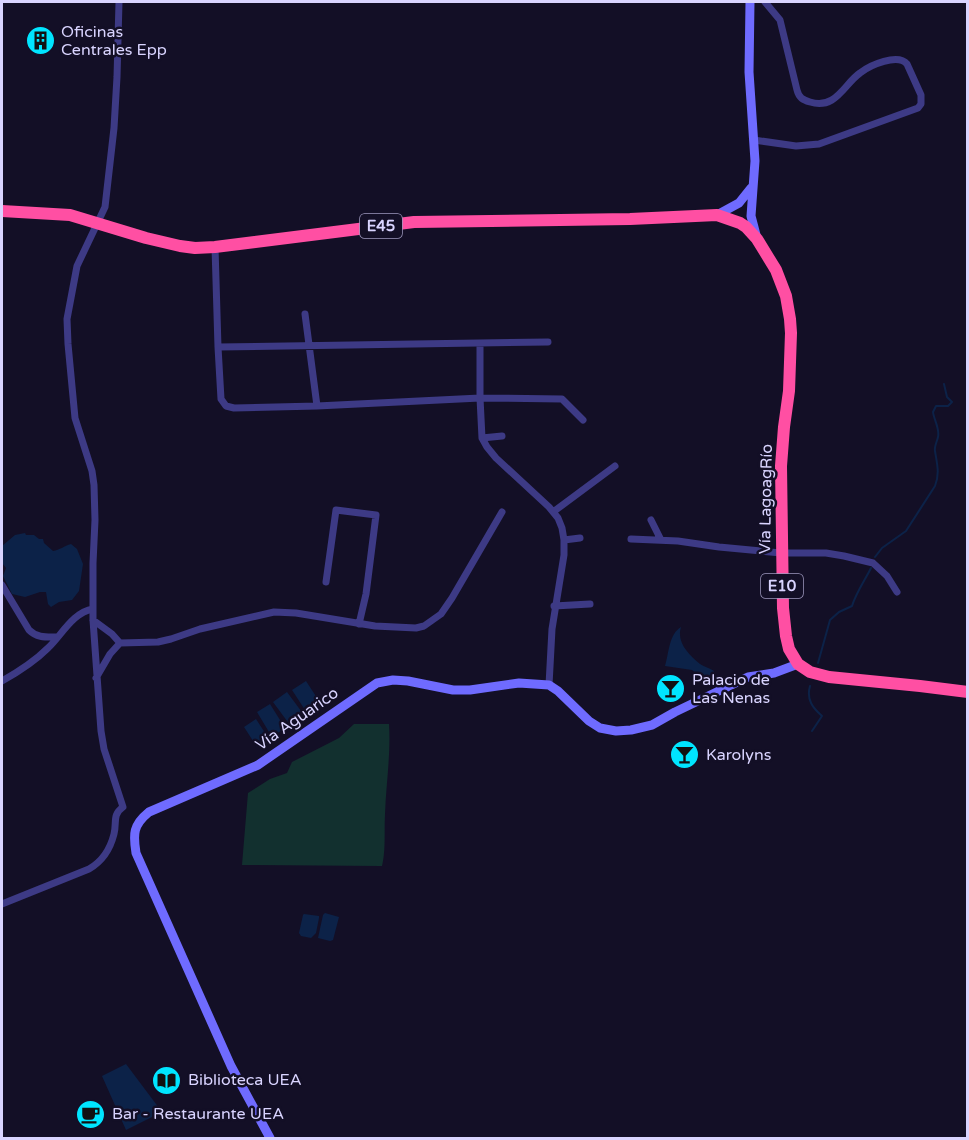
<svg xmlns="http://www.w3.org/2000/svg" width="969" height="1140" font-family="'Varela Round',sans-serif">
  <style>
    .green { fill: #12302f }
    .water { fill: #0c2248 }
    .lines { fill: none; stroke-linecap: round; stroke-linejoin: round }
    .stream { stroke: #0c2248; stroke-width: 2 }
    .street { stroke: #3d3a85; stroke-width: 7 }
    .secondary { stroke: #6f6bff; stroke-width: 9 }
    .highway { stroke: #ff4fa3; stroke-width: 12 }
    .labels { text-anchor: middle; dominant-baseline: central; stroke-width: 5; stroke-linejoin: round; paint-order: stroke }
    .shield { fill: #130f26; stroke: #9e99be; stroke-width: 1.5 }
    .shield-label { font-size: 15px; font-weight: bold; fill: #d9d4ff }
    .poi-label { font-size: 16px; fill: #d9d4ff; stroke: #130f26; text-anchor: start }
    .street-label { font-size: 16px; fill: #d9d4ff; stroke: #130f26 }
  </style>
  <rect width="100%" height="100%" fill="#130f26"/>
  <!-- green -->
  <path class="green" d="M354,724H389C391,754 386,784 385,814C384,831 386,850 382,866L242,865L248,793L270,779L287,773L292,762L339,738Z"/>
  <!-- water -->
  <path class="water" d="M25,533L26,535H34L39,539H43L44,543L53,551C60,550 64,546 71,544L77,549L83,564L79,591L72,600L59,602L51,607L48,604L46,592H40L25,597L12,594L3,576L6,568L2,563V546L15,535Z
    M681,627C676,642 689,655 700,664C705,667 709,668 714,671L715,675L711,680H704L692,670L665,666C669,653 669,634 681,627Z
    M306,681L321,704L307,713L292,690Z
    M287,692L304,715L290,725L273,702Z
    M270,704L285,728L272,737L257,712Z
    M256,719L269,739L257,747L244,727Z
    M325,913L339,917L333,940L330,941L318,938L323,915Z
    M304,914L319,916V918L316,933L311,938L301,936L299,933L303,915Z
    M126,1064L162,1112L126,1130L102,1076Z"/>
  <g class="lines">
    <!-- stream -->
    <path class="stream" d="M875,557L882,548L906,531L935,486C940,473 937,464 935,451C934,446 937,442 938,437C940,429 934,420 933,412L936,406H948L952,402L947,397L944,384
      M818,663L830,620L839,612L852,606C856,593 865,580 871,568
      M810,686C806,700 813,708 822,716L812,731"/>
    <!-- street -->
    <path class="street" d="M754,140L796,146L819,144L918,108L921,104V95L907,64C898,53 870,65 860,73C844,84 836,110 810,102C803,100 799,98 797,90L780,20L765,2
      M215,247L218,347L548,342
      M305,314L317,406L480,398L562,399L583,420
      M480,344V398L482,438L487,447L496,458L549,507L558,518L562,528L564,540V555L552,629L549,685
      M218,347L221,399L226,406L234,408L317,406
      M482,438L502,436
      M553,512L615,466
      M651,520L661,540
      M631,539L678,541L719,547L781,553H826L844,556L873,563L887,576L897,592
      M564,540L580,538
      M326,582L336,510L376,515L366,594L359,624
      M2,585L29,630C37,638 46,637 57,637
      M554,606L590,604
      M93,620L112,634L120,643L158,642L171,639L200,629L274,612L296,613L375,626L416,628L424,626L441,614L452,598L502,512
      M96,678L110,654L120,643
      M2,681C18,672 34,662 48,648C61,636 73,612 93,609
      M2,904L89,869C103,861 110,850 114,834C117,822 112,815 123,807L104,749L101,731L93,620V563L95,520L94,485L92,471L75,418L68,344L67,319L77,266L105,207L114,128L117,77L119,2"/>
    <!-- secondary -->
    <path class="secondary" d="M750,2L749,72L755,161L751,216L756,235
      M717,215L739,203L751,188
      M270,1138L231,1066L136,853C133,834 133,825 149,812L258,765L377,683L393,680L408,681L453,690H470L519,683L549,685L558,691L589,721L600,728L616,731L631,730L652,725L675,712L748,677L774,673L798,664"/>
    <!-- highway -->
    <path class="highway" d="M2,211L70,215L146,238L180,246L195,248L215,247L414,222L630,219L717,215L740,223L746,227L757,239L776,270L786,296L790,319L791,333L789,391L784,427L781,466L783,608L786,636L789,649L798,664L810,672L829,677L920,686L968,692"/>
  </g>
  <!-- icons -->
  <defs>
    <symbol id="building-disc" viewBox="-11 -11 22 22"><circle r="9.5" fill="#00e5ff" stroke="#130f26"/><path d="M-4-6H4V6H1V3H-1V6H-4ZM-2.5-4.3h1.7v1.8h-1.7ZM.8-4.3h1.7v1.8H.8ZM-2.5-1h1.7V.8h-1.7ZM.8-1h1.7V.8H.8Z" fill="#111"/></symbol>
    <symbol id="bar-disc" viewBox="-11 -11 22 22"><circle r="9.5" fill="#00e5ff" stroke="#130f26"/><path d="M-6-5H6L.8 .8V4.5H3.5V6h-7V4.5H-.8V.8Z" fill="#111"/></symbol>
    <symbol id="library-disc" viewBox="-11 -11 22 22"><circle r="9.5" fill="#00e5ff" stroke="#130f26"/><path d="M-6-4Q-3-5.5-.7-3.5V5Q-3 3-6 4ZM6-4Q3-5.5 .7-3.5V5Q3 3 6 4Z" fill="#111"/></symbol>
    <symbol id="cafe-disc" viewBox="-11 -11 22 22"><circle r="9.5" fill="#00e5ff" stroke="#130f26"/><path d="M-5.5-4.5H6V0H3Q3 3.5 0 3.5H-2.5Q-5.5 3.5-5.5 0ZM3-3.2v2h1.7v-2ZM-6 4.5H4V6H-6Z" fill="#111"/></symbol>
  </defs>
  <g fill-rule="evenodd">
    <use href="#building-disc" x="24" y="24" width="33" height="33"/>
    <use href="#bar-disc" x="654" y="672" width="33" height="33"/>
    <use href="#bar-disc" x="668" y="738" width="33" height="33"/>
    <use href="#library-disc" x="150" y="1064" width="33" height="33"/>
    <use href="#cafe-disc" x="74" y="1098" width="33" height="33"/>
  </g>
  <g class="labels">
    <!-- shield labels -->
    <g class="shield">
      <rect x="360" y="214" width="42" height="24" rx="4.5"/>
      <rect x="761" y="574" width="42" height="24" rx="4.5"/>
    </g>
    <g class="shield-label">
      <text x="381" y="226">E45</text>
      <text x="782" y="586">E10</text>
    </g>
    <!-- poi labels -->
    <g class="poi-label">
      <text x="61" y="32">Oficinas<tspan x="61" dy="18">Centrales Epp</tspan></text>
      <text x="692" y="680">Palacio de<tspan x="692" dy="18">Las Nenas</tspan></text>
      <text x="706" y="755">Karolyns</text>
      <text x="188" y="1080">Biblioteca UEA</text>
      <text x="112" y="1114">Bar - Restaurante UEA</text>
    </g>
    <!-- street labels -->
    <g class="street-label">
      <text transform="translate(766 499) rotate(-89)">Vía LagoagRío</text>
      <text transform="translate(297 719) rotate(-35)">Vía Aguarico</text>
    </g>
  </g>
  <!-- border -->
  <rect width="969" height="1140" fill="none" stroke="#d9d4ff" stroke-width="6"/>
</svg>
